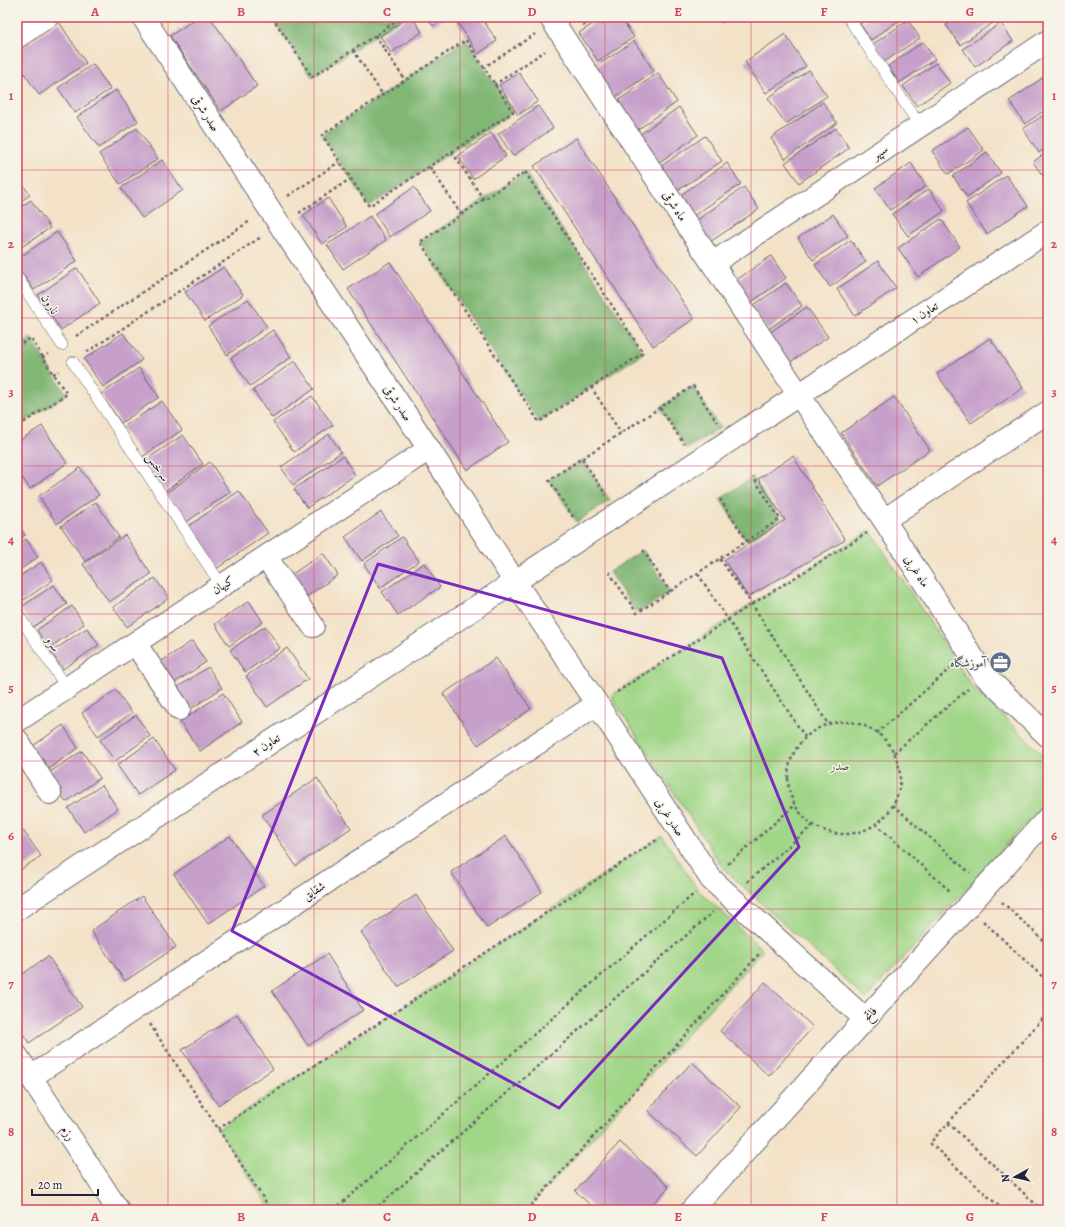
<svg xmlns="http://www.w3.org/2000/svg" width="1065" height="1227" font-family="Alegreya,Amiri,serif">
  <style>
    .green { fill: #a0d687; stroke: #617c61 }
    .forest { fill: #80b774; stroke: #516c58 }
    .building { fill: #c69fca }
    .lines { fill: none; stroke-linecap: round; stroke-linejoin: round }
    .lane-casing { stroke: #6b656c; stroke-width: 12 }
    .street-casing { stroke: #6b656c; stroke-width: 24 }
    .secondary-casing { stroke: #6b656c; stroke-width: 24 }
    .path { stroke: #6b656c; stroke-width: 2.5; stroke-dasharray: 3 3; stroke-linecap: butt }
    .lane { stroke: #fff; stroke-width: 11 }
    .street { stroke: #fff; stroke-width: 22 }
    .secondary { stroke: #fff; stroke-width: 22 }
    .marked { fill: none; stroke: #7b2cbf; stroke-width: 3; stroke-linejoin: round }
    .grid { fill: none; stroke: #d1495b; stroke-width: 1; stroke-opacity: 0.55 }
    .labels { text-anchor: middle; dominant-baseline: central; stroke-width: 3; stroke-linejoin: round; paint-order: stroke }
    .street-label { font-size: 12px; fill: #22223b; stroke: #f7f3e8 }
    .service-label { font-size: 12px; font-weight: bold; fill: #4e5e75; stroke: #f7f3e8; text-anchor: end }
    .park-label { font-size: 12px; fill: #485852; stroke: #f7f3e8 }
    .neatline { fill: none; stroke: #d1495b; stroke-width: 1.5 }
    .grid-label { font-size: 13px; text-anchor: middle; font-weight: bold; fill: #d1495b }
  </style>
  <rect width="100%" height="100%" fill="#f7f3e8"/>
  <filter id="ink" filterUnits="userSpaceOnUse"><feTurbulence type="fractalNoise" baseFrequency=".025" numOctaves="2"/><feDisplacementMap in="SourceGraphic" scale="8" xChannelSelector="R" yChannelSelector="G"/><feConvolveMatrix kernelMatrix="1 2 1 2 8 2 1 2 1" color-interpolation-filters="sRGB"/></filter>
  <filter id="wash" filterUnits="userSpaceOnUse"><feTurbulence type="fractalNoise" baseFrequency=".012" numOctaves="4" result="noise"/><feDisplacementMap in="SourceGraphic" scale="16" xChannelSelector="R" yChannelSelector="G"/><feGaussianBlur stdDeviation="0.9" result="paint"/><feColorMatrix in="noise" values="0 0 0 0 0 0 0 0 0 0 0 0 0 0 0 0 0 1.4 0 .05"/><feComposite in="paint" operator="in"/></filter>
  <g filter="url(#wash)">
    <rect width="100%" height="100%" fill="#f3e2c8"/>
    <!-- green -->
    <path class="green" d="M870,530L971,685L1048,760V799L866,999L723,868L611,696L752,604Z
      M662,836L698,890L763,950L527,1210H271L218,1129Z"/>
    <!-- forest -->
    <path class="forest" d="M272,17H403L312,77Z
      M466,40L513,112L369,206L322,135Z
      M525,172L643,353L539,422L420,242Z
      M31,338L53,374L67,394L17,427V347Z
      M693,386L720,428L687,449L660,408Z
      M582,459L610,500L577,522L549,480Z
      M753,477L780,519L747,541L720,499Z
      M643,550L670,592L637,613L609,572Z"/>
    <g id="blocks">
      <!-- building -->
      <path class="building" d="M198,17H210L257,86L221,111L170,36Z
        M409,17H412L422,32L391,53L380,36Z
        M427,17H446L433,26Z
        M454,17H481L497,41L478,54Z
        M603,17H620L634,37L598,61L579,33Z
        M717,17H729L721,23Z
        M870,17H904L871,40L860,24Z
        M941,17H951L944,22Z
        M958,17H996L997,20L960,45L946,25Z
        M908,20L920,38L884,62L872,45Z
        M59,22L86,63L39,95L17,63V51Z
        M1001,23L1013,41L975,67L963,49Z
        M785,34L806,66L766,93L745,62Z
        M634,41L654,71L614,98L594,68Z
        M923,42L935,59L899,83L888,66Z
        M936,63L950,83L917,106L903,86Z
        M93,64L110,89L75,113L58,88Z
        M809,70L827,96L786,124L768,98Z
        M519,73L538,101L518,115L499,85Z
        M658,73L677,102L636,131L616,102Z
        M1044,77L1048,83V108L1025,124L1009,101Z
        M116,90L138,121L99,148L77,117Z
        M823,102L837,123L785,159L771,138Z
        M538,106L553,128L513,156L498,134Z
        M679,107L698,135L658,163L639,135Z
        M1048,112V146L1039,153L1023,129Z
        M968,127L984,150L948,174L932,151Z
        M137,128L158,159L120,184L99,154Z
        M836,128L849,148L799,183L785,163Z
        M491,133L506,156L473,179L458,156Z
        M705,136L722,161L677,191L660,167Z
        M576,138L694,319L653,346L534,166Z
        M1048,151V183L1033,162Z
        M987,152L1001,173L967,197L953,176Z
        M162,160L183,190L142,218L121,188Z
        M727,163L741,184L693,216L679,196Z
        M911,163L926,186L890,210L875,188Z
        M1006,175L1028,206L987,234L966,203Z
        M17,176L30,195L17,204Z
        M414,187L430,211L390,237L375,214Z
        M744,187L759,209L710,242L696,221Z
        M929,189L944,211L908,236L892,214Z
        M328,198L347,227L322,244L303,215Z
        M31,200L50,228L17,250V209Z
        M833,214L848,236L813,260L798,238Z
        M370,216L386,240L343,269L327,245Z
        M941,219L960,247L918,277L898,248Z
        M57,232L77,261L34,290L17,265V259Z
        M851,240L866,262L830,287L815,265Z
        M771,256L786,278L747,305L732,283Z
        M878,261L896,288L855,316L837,289Z
        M390,262L508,442L467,470L348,289Z
        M224,267L243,295L205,321L185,292Z
        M77,268L100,303L61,330L38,295Z
        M786,283L802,306L767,330L751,307Z
        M248,299L267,327L227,355L208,326Z
        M807,307L828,337L786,365L766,335Z
        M273,330L291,357L250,386L231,358Z
        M123,333L142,360L103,387L84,359Z
        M990,338L1023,388L971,423L937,374Z
        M295,361L314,389L272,418L253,390Z
        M139,368L159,397L121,423L101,394Z
        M312,396L333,425L294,452L273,422Z
        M894,397L930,450L877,486L841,433Z
        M162,401L182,430L142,457L122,428Z
        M42,426L67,463L30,489L17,470V442Z
        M329,434L341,452L293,485L281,467Z
        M183,435L203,464L165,491L144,461Z
        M343,456L355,475L307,508L294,489Z
        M793,456L845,540L748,597L724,560L785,520L758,479Z
        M210,462L230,492L185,523L166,493Z
        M80,468L99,495L57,524L39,496Z
        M239,491L268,533L216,569L187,527Z
        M96,502L119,537L85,561L61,526Z
        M381,512L398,536L362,561L345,537Z
        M17,523L25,535L17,541Z
        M125,535L151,574L109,602L83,564Z
        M402,537L419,561L380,588L364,564Z
        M26,539L38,557L17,572V545Z
        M323,553L338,575L303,599L288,577Z
        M41,562L53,580L18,604L17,602V578Z
        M424,563L440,587L398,615L382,592Z
        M155,578L169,598L127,627L113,607Z
        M54,585L67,604L33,627L20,608Z
        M249,601L263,622L229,646L215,624Z
        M72,606L84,624L49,648L37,630Z
        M265,626L280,648L245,672L230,650Z
        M87,628L99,645L63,669L51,652Z
        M192,641L206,662L170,686L156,665Z
        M287,648L308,679L267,707L246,676Z
        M496,658L531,709L478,745L443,694Z
        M208,667L222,688L186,712L172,691Z
        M116,690L132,713L98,736L82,713Z
        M223,693L242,722L200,751L180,722Z
        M136,715L150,736L115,761L100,740Z
        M63,725L78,748L45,771L30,748Z
        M154,739L175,770L138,795L117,765Z
        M82,751L100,778L66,802L47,774Z
        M317,778L351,828L296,866L262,815Z
        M102,785L118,809L84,832L68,808Z
        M22,829L41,856L17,872V832Z
        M230,836L264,886L208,924L174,874Z
        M506,836L542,892L487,928L451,872Z
        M416,895L453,951L398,987L361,932Z
        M142,896L176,947L125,981L91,931Z
        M327,954L363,1010L308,1046L272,991Z
        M48,956L82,1007L29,1043L17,1025V978Z
        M765,982L813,1027L769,1076L720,1031Z
        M237,1014L273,1069L218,1105L182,1050Z
        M692,1062L741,1107L697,1156L648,1111Z
        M620,1142L669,1187L647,1210H596L575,1191Z"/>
    </g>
  </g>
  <g filter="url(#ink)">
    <use href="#blocks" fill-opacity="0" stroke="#6b656c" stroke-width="1"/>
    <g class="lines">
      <defs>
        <path id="lane" d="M848,17L920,126
          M17,277L62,345
          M73,362L222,586
          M17,613L67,688"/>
        <path id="street" d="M143,17L280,225L429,449L515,582L597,704L711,879L865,1019
          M550,17L799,395L884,520L984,675L1048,736
          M17,37L47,17
          M713,263L1048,41
          M884,520L1048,412
          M266,557L313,626
          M135,643L179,709
          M17,721L429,449
          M17,740L50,793
          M17,1056L118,1210
          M31,1077L597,704"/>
        <path id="secondary" d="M17,909L1048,231
          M692,1210L1048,818"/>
      </defs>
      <!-- lane casing -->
      <use href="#lane" class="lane-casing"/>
      <!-- street casing -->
      <use href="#street" class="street-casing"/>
      <!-- secondary casing -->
      <use href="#secondary" class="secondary-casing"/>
      <!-- path -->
      <path class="path" d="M272,17L312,77L403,17
        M583,26L596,17
        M375,35L405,80
        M466,40L513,112L369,206L322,135Z
        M353,50L383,95
        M483,68L535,34
        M494,85L545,51
        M452,152L484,200
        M430,167L461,214
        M525,172L643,353L539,422L420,242Z
        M288,196L339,162
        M299,213L350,179
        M76,336L250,221
        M17,347L31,338L53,374L67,394L17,427
        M87,352L261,237
        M42,358L48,354
        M53,374L59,371
        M591,387L621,433
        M660,408L684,444
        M582,459L606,495
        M720,499L747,541
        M573,517L549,480L693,386L717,422
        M643,550L670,592
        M720,559L752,604L828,724
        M609,572L637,613L780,519L753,477
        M698,574L805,737
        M617,692L752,604L867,533
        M788 778a56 56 0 1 1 112 0a56 56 0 1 1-112 0Z
        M877,733L952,667
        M894,753L968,689
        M893,805L970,873
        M876,824L951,892
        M728,864L795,805
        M747,882L813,825
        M1002,902L1048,945
        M983,921L1048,982
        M150,1024L271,1210
        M948,1123L1042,1210
        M218,1129L658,839
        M334,1210L695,893
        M374,1210L713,912
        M527,1210L760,953
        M1003,1210L930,1143L1048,1013"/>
      <!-- lane -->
      <use href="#lane" class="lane"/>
      <!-- street -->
      <use href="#street" class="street"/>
      <!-- secondary -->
      <use href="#secondary" class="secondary"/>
    </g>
  </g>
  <!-- marked area -->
  <path class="marked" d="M378,564L722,658L799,847L559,1108L232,931Z"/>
  <!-- grid -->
  <path class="grid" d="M168,17V1210M314,17V1210M460,17V1210M605,17V1210M751,17V1210M897,17V1210M17,170H1048M17,318H1048M17,466H1048M17,614H1048M17,761H1048M17,909H1048M17,1057H1048"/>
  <!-- icons -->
  <defs>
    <symbol id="office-disc" viewBox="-11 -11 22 22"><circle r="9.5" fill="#5c6f8a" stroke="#f7f3e8"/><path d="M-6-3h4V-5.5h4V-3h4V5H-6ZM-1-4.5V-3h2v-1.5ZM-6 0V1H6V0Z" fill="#fff"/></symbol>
  </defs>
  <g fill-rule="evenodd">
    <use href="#office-disc" x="988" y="650" width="25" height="25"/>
  </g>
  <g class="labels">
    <!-- street labels -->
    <g class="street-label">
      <text transform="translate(206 113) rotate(57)">صدر شرقی</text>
      <text transform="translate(880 152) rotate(-33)">سپهر</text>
      <text transform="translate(675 206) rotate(57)">ماه شرقی</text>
      <text transform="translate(50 304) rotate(57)">نارون</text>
      <text transform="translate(924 313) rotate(-33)">تعاون ۱</text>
      <text transform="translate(398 403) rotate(56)">صدر شرقی</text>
      <text transform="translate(158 467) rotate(56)">سرخس</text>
      <text transform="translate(917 571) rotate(57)">ماه غربی</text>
      <text transform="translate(223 585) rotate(-33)">کیهان</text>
      <text transform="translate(53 644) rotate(56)">سرو</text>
      <text transform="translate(266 745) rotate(-33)">تعاون ۲</text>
      <text transform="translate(670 817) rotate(57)">صدر غربی</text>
      <text transform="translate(314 891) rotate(-33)">شقایق</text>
      <text transform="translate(870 1014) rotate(-48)">فاتح</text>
      <text transform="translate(68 1133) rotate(57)">رزم</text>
    </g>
    <!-- service labels -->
    <g class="service-label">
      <text x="986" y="663">آموزشگاه</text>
    </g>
    <!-- park labels -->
    <g class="park-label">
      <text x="840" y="766">صدر</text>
    </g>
  </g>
  <!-- margin -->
  <rect width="1065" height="1227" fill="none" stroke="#f7f3e8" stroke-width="44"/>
  <!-- north arrow -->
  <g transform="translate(1015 1177) rotate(262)" stroke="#f7f3e8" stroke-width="3" paint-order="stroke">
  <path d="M0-3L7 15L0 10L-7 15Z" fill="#22223b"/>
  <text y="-6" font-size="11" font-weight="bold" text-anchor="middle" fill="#22223b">N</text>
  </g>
  <!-- scale -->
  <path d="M32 1189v6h66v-6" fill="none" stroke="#22223b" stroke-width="2"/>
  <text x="38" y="1189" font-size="12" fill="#22223b" stroke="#f7f3e8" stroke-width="3" paint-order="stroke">20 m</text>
  <rect x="22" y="22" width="1021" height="1183" class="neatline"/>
  <g class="grid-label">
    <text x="95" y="16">A</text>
    <text x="241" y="16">B</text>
    <text x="387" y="16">C</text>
    <text x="532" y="16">D</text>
    <text x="678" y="16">E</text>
    <text x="824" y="16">F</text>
    <text x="970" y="16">G</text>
    <text x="11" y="100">1</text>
    <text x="1054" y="100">1</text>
    <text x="11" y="248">2</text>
    <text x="1054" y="248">2</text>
    <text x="11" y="396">3</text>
    <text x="1054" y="396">3</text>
    <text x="11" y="544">4</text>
    <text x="1054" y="544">4</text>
    <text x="11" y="692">5</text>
    <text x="1054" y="692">5</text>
    <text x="11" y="840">6</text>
    <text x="1054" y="840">6</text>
    <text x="11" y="988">7</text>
    <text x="1054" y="988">7</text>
    <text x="11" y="1136">8</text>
    <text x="1054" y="1136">8</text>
    <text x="95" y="1221">A</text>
    <text x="241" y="1221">B</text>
    <text x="387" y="1221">C</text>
    <text x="532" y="1221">D</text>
    <text x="678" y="1221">E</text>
    <text x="824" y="1221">F</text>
    <text x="970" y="1221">G</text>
  </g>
</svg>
